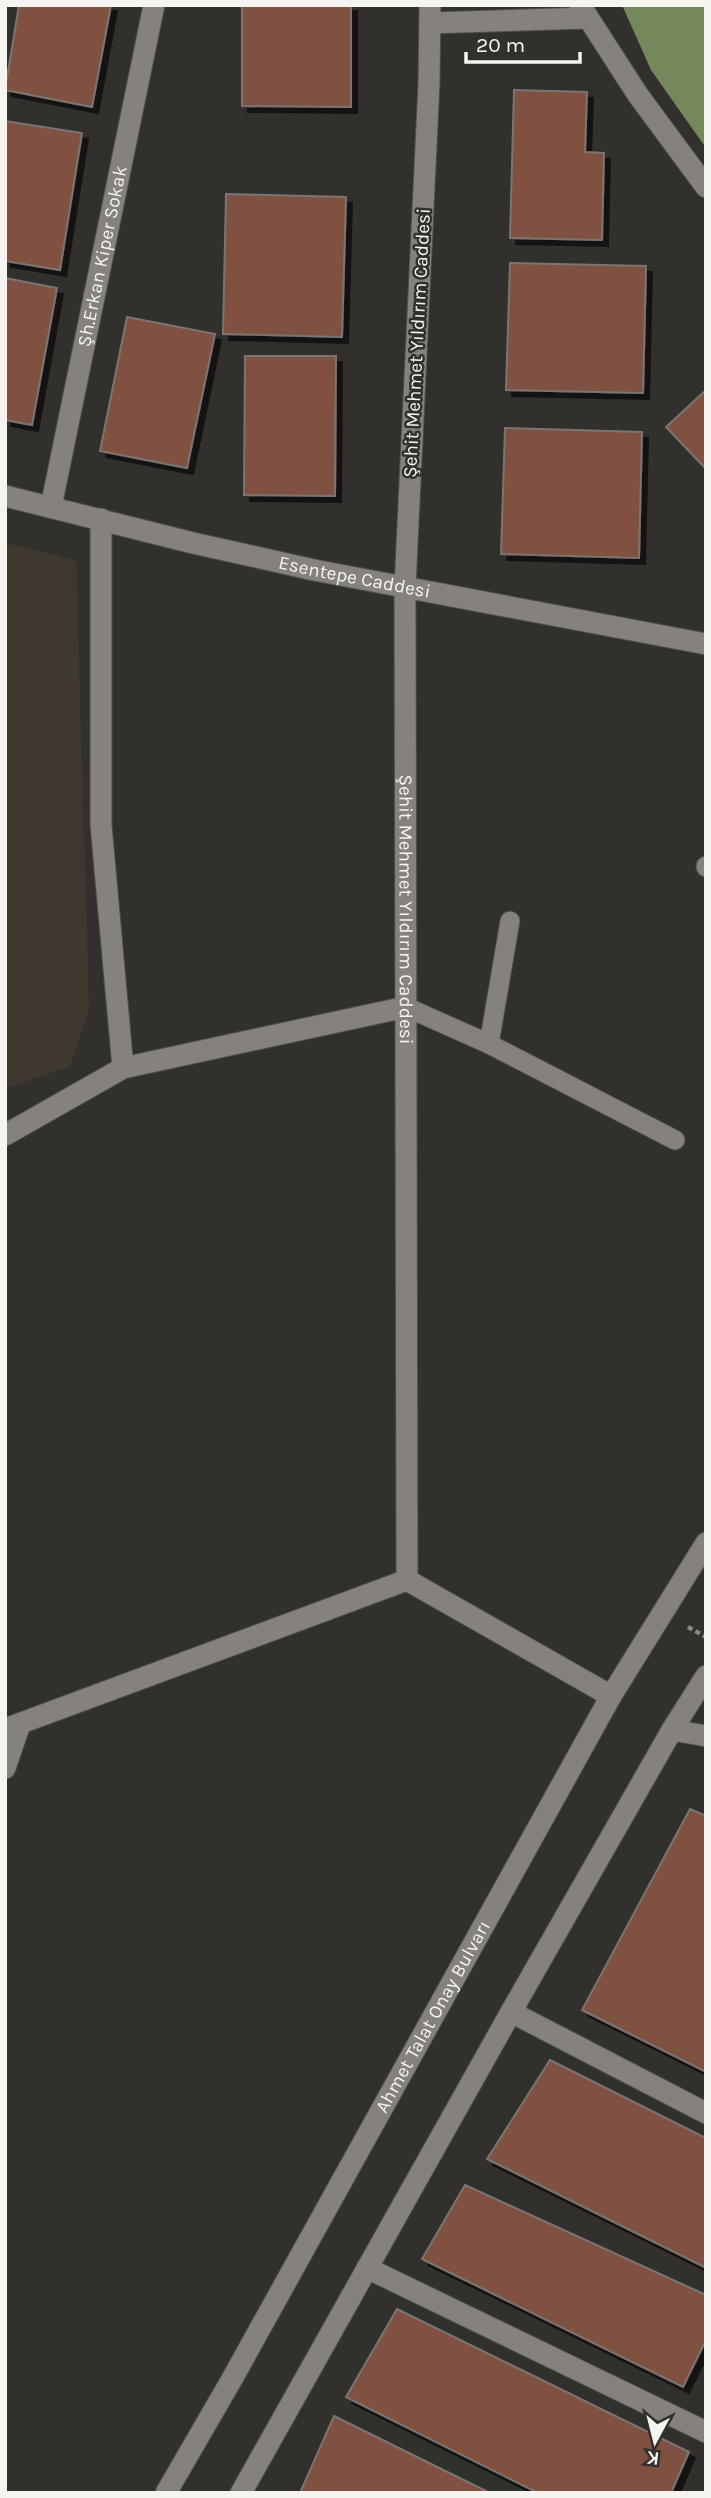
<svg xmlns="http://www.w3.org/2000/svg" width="711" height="2498" font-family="Karla,sans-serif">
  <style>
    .built { fill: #3f382f }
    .water { fill: #75885b }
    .building { fill: #80513f; stroke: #7a7573; stroke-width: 2; filter: url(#shadow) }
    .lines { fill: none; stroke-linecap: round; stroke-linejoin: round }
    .service-casing { stroke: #4f4d4a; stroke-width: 21 }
    .minor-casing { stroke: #4f4d4a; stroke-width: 23 }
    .tertiary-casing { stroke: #4f4d4a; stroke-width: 23 }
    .secondary-casing { stroke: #4f4d4a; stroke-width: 23 }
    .path { stroke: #8b8986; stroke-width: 4.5; stroke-dasharray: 5 3.5; stroke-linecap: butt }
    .service { stroke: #85817d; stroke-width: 19 }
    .minor { stroke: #85817d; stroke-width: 21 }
    .tertiary { stroke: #85817d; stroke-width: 21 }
    .secondary { stroke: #85817d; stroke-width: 21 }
    .labels { text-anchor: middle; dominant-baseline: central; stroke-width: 5; stroke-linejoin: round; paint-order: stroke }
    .street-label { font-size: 19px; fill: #f5f4f1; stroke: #32302c }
  </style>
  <defs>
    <filter id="shadow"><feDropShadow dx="6" dy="6" stdDeviation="0" flood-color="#0009"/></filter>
  </defs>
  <rect width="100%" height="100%" fill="#32302c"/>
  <!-- built -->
  <path class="built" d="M5,543L76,560L89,1009L70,1066L5,1089Z"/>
  <!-- water -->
  <path class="water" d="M622,5H705L706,148L651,70Z"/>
  <!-- building -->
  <path class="building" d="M19,5H111L92,107L5,90Z
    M242,5H351V107L242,106Z
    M514,90L587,92L585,152L604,153L602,240L510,238Z
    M5,121L82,133L60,270L5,261Z
    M226,194L346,197L342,337L223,334Z
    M510,263L646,266L643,393L506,390Z
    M5,278L57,288L32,425L5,420Z
    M127,317L215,334L187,468L100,451Z
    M245,356H336L335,496L244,495Z
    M706,390V469L666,427Z
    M505,428L642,432L639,558L501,554Z
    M690,1809L706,1816V2072L582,2010Z
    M550,2060L706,2138V2268L487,2159Z
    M465,2185L706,2295V2340L683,2387L422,2259Z
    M397,2309L689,2452L671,2493H538L346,2397Z
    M334,2416L490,2493H300Z"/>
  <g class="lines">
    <defs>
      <path id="service" d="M706,866V867
        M406,1007L489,1044L675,1140
        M489,1044L510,921"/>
      <g id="minor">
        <path id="s1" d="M51,507L154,5"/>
        <path d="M101,519V825L123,1068"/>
        <path d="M5,1135L123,1068L406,1007"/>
        <path d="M5,1729L407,1580"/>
        <path d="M672,1730L706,1736"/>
        <path d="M5,1768L20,1724"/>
        <path d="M511,2012L706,2113"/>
        <path d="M367,2268L706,2432"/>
      </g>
      <g id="tertiary">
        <path id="s2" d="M430,5L429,83L405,587L407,1580L611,1696"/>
        <path d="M580,5L638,95L706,187"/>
        <path d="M430,23L588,18"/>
        <path id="s3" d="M5,496L193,543L314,570L706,644"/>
      </g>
      <g id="secondary">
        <path id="s4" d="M166,2493L232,2379L611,1696L706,1543"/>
        <path d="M241,2493L511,2012L672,1730L706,1676"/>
      </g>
    </defs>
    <!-- service casing -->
    <use href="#service" class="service-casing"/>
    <!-- minor casing -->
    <use href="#minor" class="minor-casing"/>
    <!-- tertiary casing -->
    <use href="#tertiary" class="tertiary-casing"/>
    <!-- secondary casing -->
    <use href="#secondary" class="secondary-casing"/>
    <!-- path -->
    <path class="path" d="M688,1627L706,1637"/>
    <!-- service -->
    <use href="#service" class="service"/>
    <!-- minor -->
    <use href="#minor" class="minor"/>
    <!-- tertiary -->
    <use href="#tertiary" class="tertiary"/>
    <!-- secondary -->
    <use href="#secondary" class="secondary"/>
  </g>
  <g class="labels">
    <!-- street labels -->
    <g class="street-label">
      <text stroke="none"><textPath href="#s1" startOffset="256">Şh.Erkan Kiper Sokak</textPath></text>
      <text transform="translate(417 343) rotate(-87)">Şehit Mehmet Yıldırım Caddesi</text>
      <text stroke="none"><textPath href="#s3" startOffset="359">Esentepe Caddesi</textPath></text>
      <text stroke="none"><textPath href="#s2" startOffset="905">Şehit Mehmet Yıldırım Caddesi</textPath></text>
      <text stroke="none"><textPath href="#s4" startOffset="546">Ahmet Talat Onay Bulvarı</textPath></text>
    </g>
  </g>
  <!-- border -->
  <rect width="711" height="2498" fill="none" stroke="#f5f4f1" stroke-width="14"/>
  <!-- north arrow -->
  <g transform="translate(655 2442) rotate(187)" stroke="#32302c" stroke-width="5" paint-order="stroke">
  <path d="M0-5L12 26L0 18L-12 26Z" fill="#f5f4f1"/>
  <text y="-10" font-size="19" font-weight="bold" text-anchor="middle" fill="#f5f4f1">K</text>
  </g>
  <!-- scale -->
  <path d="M466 52v10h114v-10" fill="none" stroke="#f5f4f1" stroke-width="3.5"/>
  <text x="476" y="52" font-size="21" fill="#f5f4f1" stroke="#32302c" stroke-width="5" paint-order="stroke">20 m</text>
</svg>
